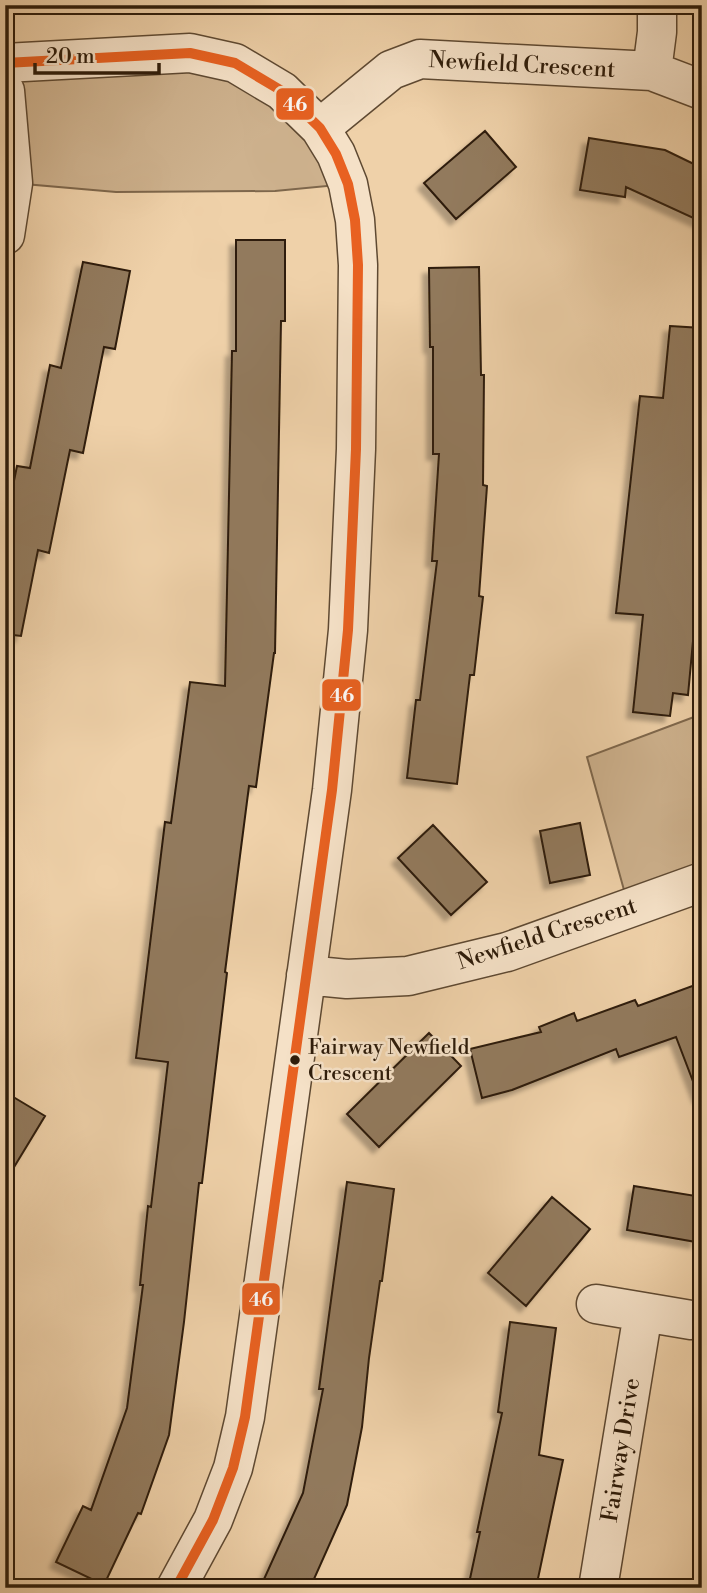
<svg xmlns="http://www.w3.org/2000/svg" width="707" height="1593" font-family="'Libre Bodoni',serif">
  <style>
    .green { fill: #ceb28e; stroke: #7e674c; stroke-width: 2 }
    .building { fill: #927a5d; stroke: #2e1c0a; stroke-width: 2; filter: url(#shadow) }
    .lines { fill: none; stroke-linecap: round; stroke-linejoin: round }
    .street-casing { stroke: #5e4932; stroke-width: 41 }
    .street { stroke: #f5e1c7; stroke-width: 38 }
    .bus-1-casing { stroke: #f5e1c7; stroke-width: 16 }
    .bus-1 { stroke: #e86121; stroke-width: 10 }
    .bus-dot { fill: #2e1c0a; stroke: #f5e1c7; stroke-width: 2.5 }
    .labels { text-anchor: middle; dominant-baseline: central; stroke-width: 5; stroke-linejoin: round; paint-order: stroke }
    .bus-label { font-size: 21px; fill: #2e1c0a; stroke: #f5e1c7; text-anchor: start }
    .street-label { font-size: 23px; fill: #2e1c0a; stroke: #f5e1c7 }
    .line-badge { stroke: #f5e1c7; stroke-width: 2.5 }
    .badge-label { font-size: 19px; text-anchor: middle; font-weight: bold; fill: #fff }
  </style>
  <defs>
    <filter id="shadow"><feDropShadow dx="-6" dy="6" stdDeviation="2" flood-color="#0004"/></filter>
  </defs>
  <rect width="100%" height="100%" fill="#efd1a9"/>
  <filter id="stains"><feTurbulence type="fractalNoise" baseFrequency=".00286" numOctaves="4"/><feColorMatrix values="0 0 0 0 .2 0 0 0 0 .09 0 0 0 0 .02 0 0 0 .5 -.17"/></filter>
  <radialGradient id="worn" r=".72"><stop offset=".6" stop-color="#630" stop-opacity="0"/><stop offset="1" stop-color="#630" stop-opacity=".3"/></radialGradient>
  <!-- green -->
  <path class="green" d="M5,63H235L348,184L275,191L116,192L13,183Z
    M702,714V882L629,908L587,757Z"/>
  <!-- building -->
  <path class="building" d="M485,131L516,167L456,219L424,183Z
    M589,138L665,150L702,168V222L626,187L625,197L580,190Z
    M236,240H285V321H281L275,653H274L256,787L249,786L225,972L227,973L202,1183H199L184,1322L169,1435L141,1514L138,1513L104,1585L56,1562L83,1506L91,1510L127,1408L143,1285H140L144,1245L148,1206L151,1207L168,1062L136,1058L165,822L171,823L190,682L225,686L232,351H236Z
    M83,262L130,271L115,349L104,347L83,453L70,450L49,553L38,550L21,636L5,634V525L17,466L30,468L50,365L61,368Z
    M479,267L481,375H484L483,485L487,486L479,596L483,597L474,675H470L457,784L407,778L416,700H420L437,561H432L439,454H433V347H430L429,268Z
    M670,326L702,328V544L688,695L673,693L670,716L633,712L643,615L616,613L640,396L663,398Z
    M580,823L590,875L550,883L540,831Z
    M433,825L487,882L451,915L398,858Z
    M695,985L702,1004V1096L699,1097L676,1037L619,1057L616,1049L512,1090L482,1098L470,1049L541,1032L539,1027L574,1013L577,1021L635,1000L638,1006Z
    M429,1033L461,1066L379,1147L347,1114Z
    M5,1092L45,1116L5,1182Z
    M347,1182L394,1189L382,1281H380L369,1358L362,1427L347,1505L310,1588H260L303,1493L323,1389H319Z
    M634,1186L702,1197L696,1242L627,1230Z
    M552,1197L590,1229L526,1306L488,1273Z
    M510,1322L556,1328L539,1455L563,1460L536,1588H468L480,1532H477L502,1413L498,1412Z"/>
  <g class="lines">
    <defs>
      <path id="street" d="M5,63L190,53L235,63L282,91L320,128L336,154L348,184L355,220L358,265L356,449L348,630L332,790L245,1417L233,1468L213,1520L176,1588
        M652,71L657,32V5
        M5,91L13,183L5,235
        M320,128L391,70L420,59L652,71L702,90
        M306,975L347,979L408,976L507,952L702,882
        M596,1304L691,1320
        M598,1588L643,1313"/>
    </defs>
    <!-- street casing -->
    <use href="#street" class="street-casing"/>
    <!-- street -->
    <use href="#street" class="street"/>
    <defs>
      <path id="bus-1" d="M5,63L190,53L235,63L282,91L320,128L336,154L348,184L355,220L358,265L356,449L348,630L332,790L245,1417L233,1468L213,1520L176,1588"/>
    </defs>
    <!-- bus-1 casing -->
    <use href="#bus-1" class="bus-1-casing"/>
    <!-- bus-1 -->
    <use href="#bus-1" class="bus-1"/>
  </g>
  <!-- markers -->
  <circle class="bus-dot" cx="295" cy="1060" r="6"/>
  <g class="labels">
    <!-- bus labels -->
    <g class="bus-label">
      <text x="308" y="1048">Fairway Newfield<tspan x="308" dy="26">Crescent</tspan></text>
    </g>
    <!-- street labels -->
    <g class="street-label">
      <text transform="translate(522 65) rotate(3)">Newfield Crescent</text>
      <text transform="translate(547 934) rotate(-18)">Newfield Crescent</text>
      <text transform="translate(621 1450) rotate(-81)">Fairway Drive</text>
    </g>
  </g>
  <g class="line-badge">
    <rect x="275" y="87" width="40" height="34" rx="7" fill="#e86121"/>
    <rect x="321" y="678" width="41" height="34" rx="7" fill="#e86121"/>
    <rect x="241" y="1282" width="40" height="34" rx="7" fill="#e86121"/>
  </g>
  <g class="badge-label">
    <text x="295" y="111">46</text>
    <text x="342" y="702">46</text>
    <text x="261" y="1306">46</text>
  </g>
  <!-- margin -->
  <rect width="707" height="1593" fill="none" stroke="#efd1a9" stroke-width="28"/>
  <rect x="7" y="7" width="693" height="1579" fill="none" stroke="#2e1c0a" stroke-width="3.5"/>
  <rect x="14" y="14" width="679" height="1565" fill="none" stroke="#2e1c0a" stroke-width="2"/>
  <!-- scale -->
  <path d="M35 63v10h124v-10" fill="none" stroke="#2e1c0a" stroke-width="3.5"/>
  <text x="46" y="63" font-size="21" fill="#2e1c0a" stroke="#f5e1c7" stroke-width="5" paint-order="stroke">20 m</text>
  <rect width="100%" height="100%" filter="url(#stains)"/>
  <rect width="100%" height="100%" fill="url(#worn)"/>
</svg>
